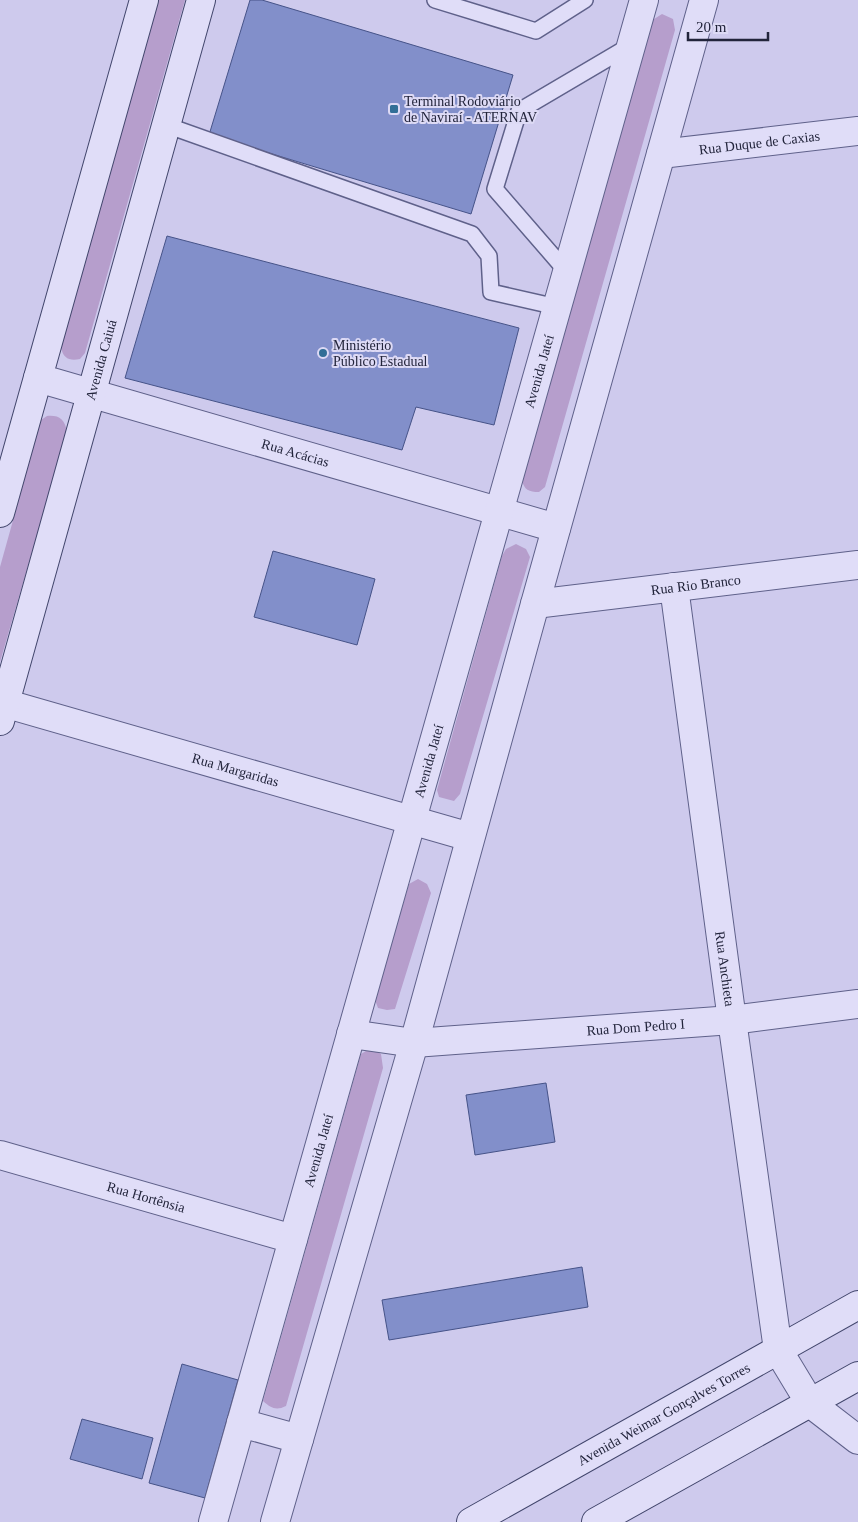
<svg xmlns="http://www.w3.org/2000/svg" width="858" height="1522" font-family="Georgia,serif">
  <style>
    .green { fill: #b69ecc }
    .building { fill: #828fca; stroke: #465388 }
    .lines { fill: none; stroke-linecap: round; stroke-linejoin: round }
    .service-casing { stroke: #5f618a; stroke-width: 18 }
    .minor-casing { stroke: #5f618a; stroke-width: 30 }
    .tertiary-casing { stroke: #5f618a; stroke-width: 30 }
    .secondary-casing { stroke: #42466c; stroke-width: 30 }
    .service { stroke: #e0ddf8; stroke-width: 15 }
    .minor { stroke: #e0ddf8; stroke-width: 28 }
    .tertiary { stroke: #e0ddf8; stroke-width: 28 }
    .secondary { stroke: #e0ddf8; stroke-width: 28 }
    .poi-dot { fill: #316e97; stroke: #dddaf5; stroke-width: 2 }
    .labels { text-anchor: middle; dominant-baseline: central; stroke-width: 4; stroke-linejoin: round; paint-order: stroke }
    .poi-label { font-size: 14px; fill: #22243b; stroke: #dddaf5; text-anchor: start }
    .street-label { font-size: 14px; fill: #22243b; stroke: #dddaf5 }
  </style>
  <rect width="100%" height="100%" fill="#cecaed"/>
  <!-- green -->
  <path class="green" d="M156,0H185L85,353L80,359C70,361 63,359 61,347Z
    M662,14L673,19L675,30L545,487L539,492C529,492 524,490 522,480L651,21Z
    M47,416C59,415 65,419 67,432L0,662V567L41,420Z
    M516,544L526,549L530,557L460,794L454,801L439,797L437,790L502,556L506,549Z
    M418,879L427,884L431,893L395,1009L387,1010L378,1008L375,1000L409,884Z
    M371,1048L381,1054L383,1068L286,1406C276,1411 271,1408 263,1401L361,1054Z"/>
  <!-- building -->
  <path class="building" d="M250,0H262L513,75L471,214L209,135Z
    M167,236L519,328L494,425L416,407L402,450L125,378Z
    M273,551L375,579L357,645L254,617Z
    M546,1083L555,1142L475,1155L466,1095Z
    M582,1267L588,1307L389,1340L382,1300Z
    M182,1364L238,1380L205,1498L149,1483Z
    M82,1419L153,1438L142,1479L70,1459Z"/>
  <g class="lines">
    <defs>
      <path id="service" d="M435,0L536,31L585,0
        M166,125L472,234L489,256L491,292L557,307
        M567,272L495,189L519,111L631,45"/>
      <g id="minor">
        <path id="s1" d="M661,154L858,131"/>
        <path id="s2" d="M38,378L556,528"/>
        <path id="s3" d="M674,587L732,1020L778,1350L810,1403L858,1440"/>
        <path id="s4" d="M535,604L858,565"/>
        <path id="s5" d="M0,702L470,837"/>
        <path id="s6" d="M351,1034L414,1043L732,1020L858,1004"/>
        <path id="s7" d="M0,1155L293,1239"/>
      </g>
      <g id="tertiary">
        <path d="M241,1423L299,1439"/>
        <path id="s8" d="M213,1522L644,0"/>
        <path d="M275,1522L414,1043L535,604L704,0"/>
      </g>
      <g id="secondary">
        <path d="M0,513L144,0"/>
        <path id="s9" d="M0,721L201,0"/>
        <path id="s10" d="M471,1522L858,1305"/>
        <path d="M596,1522L858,1376"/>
      </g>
    </defs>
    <!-- service casing -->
    <use href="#service" class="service-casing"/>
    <!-- minor casing -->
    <use href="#minor" class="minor-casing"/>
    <!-- tertiary casing -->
    <use href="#tertiary" class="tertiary-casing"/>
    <!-- secondary casing -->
    <use href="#secondary" class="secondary-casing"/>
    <!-- service -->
    <use href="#service" class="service"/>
    <!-- minor -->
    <use href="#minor" class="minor"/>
    <!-- tertiary -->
    <use href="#tertiary" class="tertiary"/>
    <!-- secondary -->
    <use href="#secondary" class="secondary"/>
  </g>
  <!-- markers -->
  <g class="poi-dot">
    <rect x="389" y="104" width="10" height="10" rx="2.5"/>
    <circle cx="323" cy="353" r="5"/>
  </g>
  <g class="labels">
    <!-- poi labels -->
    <g class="poi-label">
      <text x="404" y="101">Terminal Rodoviário<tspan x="404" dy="16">de Naviraí - ATERNAV</tspan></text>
      <text x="333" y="345">Ministério<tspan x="333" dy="16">Público Estadual</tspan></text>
    </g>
    <!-- street labels -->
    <g class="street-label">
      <text stroke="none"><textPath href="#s1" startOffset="99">Rua Duque de Caxias</textPath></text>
      <text stroke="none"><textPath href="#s9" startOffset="375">Avenida Caiuá</textPath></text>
      <text stroke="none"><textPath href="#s8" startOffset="1196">Avenida Jateí</textPath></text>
      <text stroke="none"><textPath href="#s2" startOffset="268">Rua Acácias</textPath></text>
      <text stroke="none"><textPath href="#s4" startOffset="162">Rua Rio Branco</textPath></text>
      <text stroke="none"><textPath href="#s8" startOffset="791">Avenida Jateí</textPath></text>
      <text stroke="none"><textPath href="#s5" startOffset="245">Rua Margaridas</textPath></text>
      <text stroke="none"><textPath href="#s3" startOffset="385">Rua Anchieta</textPath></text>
      <text stroke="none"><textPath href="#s6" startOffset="286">Rua Dom Pedro I</textPath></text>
      <text stroke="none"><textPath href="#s8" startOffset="386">Avenida Jateí</textPath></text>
      <text stroke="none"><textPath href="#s7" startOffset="152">Rua Hortênsia</textPath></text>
      <text stroke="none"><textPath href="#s10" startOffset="221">Avenida Weimar Gonçalves Torres</textPath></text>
    </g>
  </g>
  <!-- scale -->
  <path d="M688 32v8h80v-8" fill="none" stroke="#22243b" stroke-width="2.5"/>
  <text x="696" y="32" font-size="15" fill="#22243b" stroke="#dddaf5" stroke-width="4" paint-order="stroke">20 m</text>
</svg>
